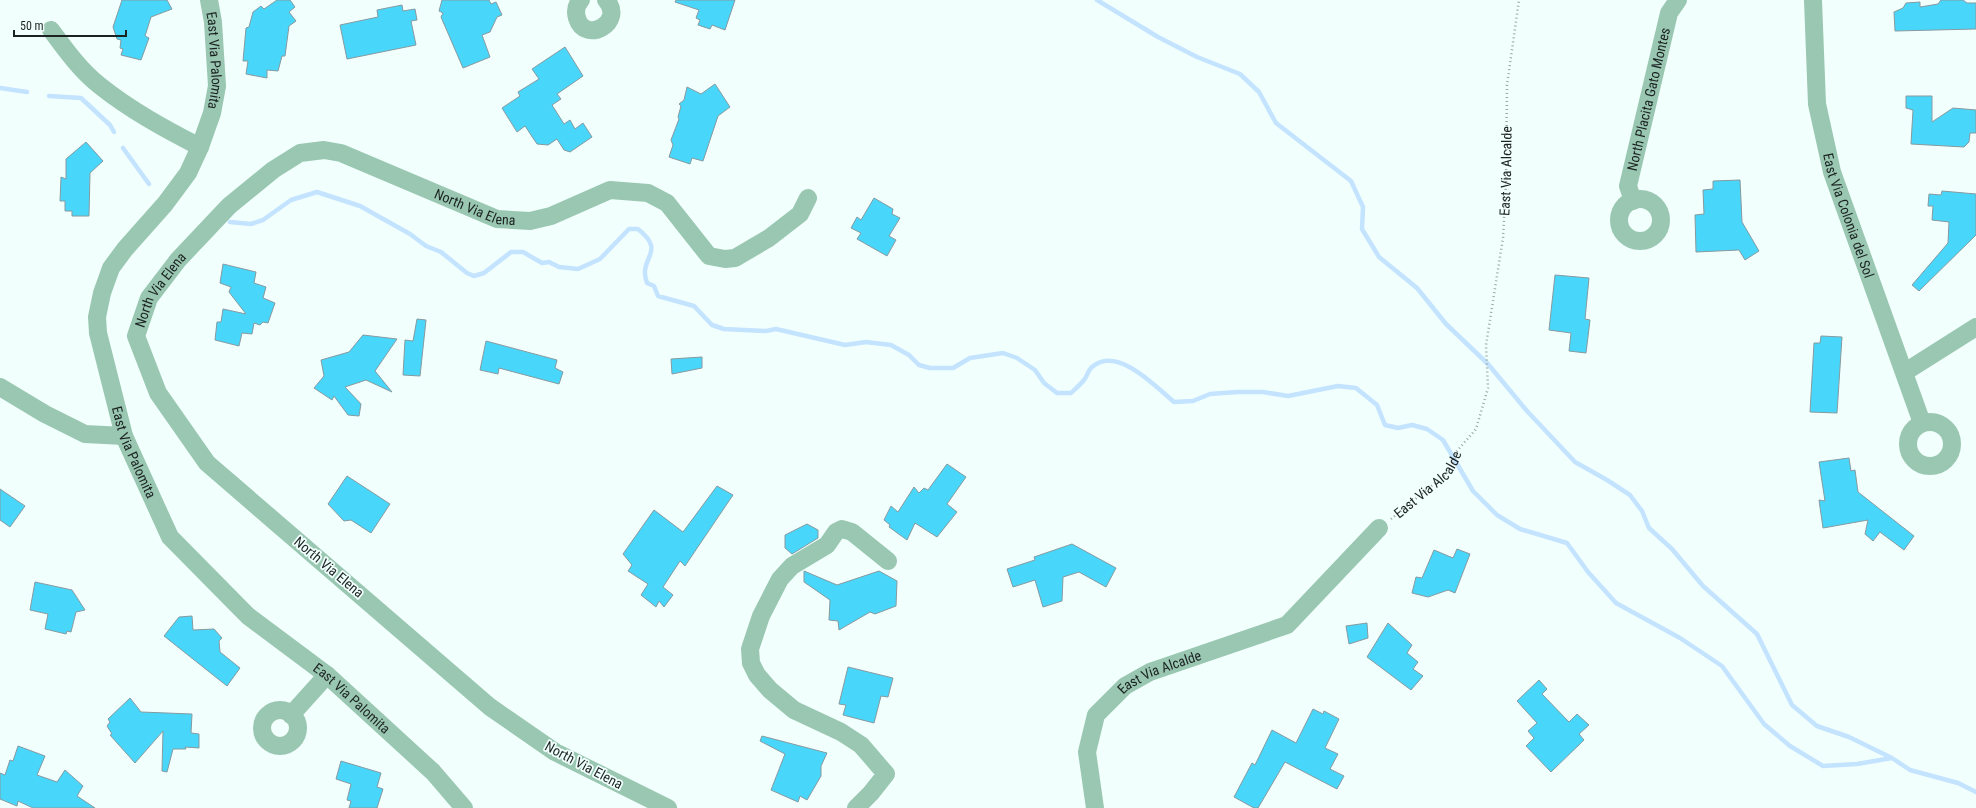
<svg xmlns="http://www.w3.org/2000/svg" width="1976" height="808" font-family="'Roboto Condensed',sans-serif">
  <style>
    .lines { fill: none; stroke-linecap: round; stroke-linejoin: round }
    .stream { stroke: #c3e3ff; stroke-width: 4.5 }
    .building { fill: #48d7fa; stroke: #869aa0 }
    .path { stroke: #9ba6a4; stroke-width: 2.5; stroke-dasharray: 1 3; stroke-linecap: butt }
    .minor { stroke: #9ac7b1; stroke-width: 18 }
    .labels { text-anchor: middle; dominant-baseline: central; stroke-width: 3.5; stroke-linejoin: round; paint-order: stroke }
    .street-label { font-size: 14px; fill: #1b2322; stroke: #f1fffd }
  </style>
  <rect width="100%" height="100%" fill="#f1fffd"/>
  <g class="lines">
    <!-- stream -->
    <path class="stream" d="M1097,0L1158,37L1197,57L1240,74L1259,92L1276,123L1351,181L1363,207L1362,229L1379,257L1417,288L1446,324L1488,364L1527,411L1575,462L1607,480L1630,495L1642,511L1649,528L1672,549L1703,586L1757,634L1792,705L1817,726L1849,737L1892,758L1910,770L1958,783L1976,792
      M0,88L27,92
      M49,96L81,98L110,125L114,132
      M123,148L149,184
      M230,222L251,224L263,220L291,200L317,192L360,206L410,234L426,246L441,252L467,273L474,276L484,273L511,252H523L542,263L549,262L559,267L578,269L600,259L629,229H638C668,253 637,257 647,283L654,286L658,296L694,306L712,325L724,329L766,331L776,329L845,345L866,342L891,345L909,355L919,365L930,368H953L970,358L1003,353L1017,358L1035,370L1044,383L1057,393H1071C1075,389 1080,385 1084,380C1087,377 1088,370 1092,367C1117,345 1156,387 1174,402L1193,401L1210,394L1237,392H1263L1288,396L1338,386L1356,388L1377,405L1385,425L1398,428L1412,425L1427,429L1443,440L1473,491L1497,515L1520,529L1567,543L1588,572L1616,603L1680,638L1722,666L1764,724L1790,746L1823,766L1857,764L1892,758"/>
  </g>
  <!-- building -->
  <path class="building" d="M122,0H167L172,9L151,17L145,36L149,38L141,60L121,55L123,49L120,48L121,40L117,39L113,27Z
    M277,0H290L295,7L289,12L296,21L289,26L285,56H282L278,71L267,70V78L246,74L248,61H243L246,28L249,27L253,12L261,6L264,9Z
    M442,0H489L491,4L496,2L502,15L497,17L490,32L482,35L490,57L463,68L441,17L443,13L439,11Z
    M676,0H735L725,30L712,25L710,29L698,25L700,20L696,18L699,10L675,2Z
    M1941,0H1963L1967,3H1976V29L1895,31L1894,12L1903,8L1906,3L1920,2V7L1938,4Z
    M402,5L403,11L415,9L417,20L411,21L416,45L347,59L340,25L378,17L377,10Z
    M565,47L583,76L557,94L561,99L552,105L564,124L570,120L575,129L583,123L592,137L570,152L564,150L557,139L548,145L537,144L525,126L517,132L502,108L520,96L518,92L539,79L532,69Z
    M715,84L730,107L718,116L703,161L692,158L690,164L669,157L673,145L671,140L679,119L678,117L681,106L679,104L684,100L687,87L701,94Z
    M1906,96H1932V122L1953,108L1976,110V133H1970L1969,142L1964,147L1911,144L1913,110L1906,108Z
    M86,142L103,161L90,173L89,216H72V211H65V201H60L61,177L66,179V159Z
    M1740,180L1742,222L1759,251L1745,260L1739,250L1696,252L1695,215L1704,214L1703,190L1713,189V181Z
    M1942,191L1976,194V235L1919,291L1912,285L1948,243L1949,222L1932,220L1933,206H1928L1929,194L1941,195Z
    M874,198L893,209L892,214L900,218L889,236L896,240L887,256L857,239L861,233L851,228L857,217L861,220Z
    M223,264L256,272L254,283L266,287L263,298L275,303L268,323L263,322L260,325L254,323L252,334L242,333L239,346L215,340L217,322H221L223,309L246,314L229,292L231,287L220,283Z
    M1555,275L1589,278L1585,319L1590,320L1586,353L1569,351L1571,333L1549,330Z
    M417,319L426,320L420,376L403,375L405,340L413,341Z
    M363,335L397,339L375,371L392,392L366,380L345,387L361,404L359,416L348,415L334,396L332,400L314,388L324,376L321,360L349,352Z
    M1821,336L1842,337L1837,413L1810,412L1814,343H1820Z
    M486,341L557,360L555,368L563,372L559,384L499,368L498,374L480,370Z
    M702,357V368L672,374L671,359Z
    M1849,458L1851,471L1855,470L1858,492L1914,536L1904,550L1880,532L1873,541L1865,534L1868,520L1823,528L1819,500L1825,501L1819,462Z
    M947,464L966,477L947,504L957,512L937,537L915,523L907,540L889,527L890,525L884,520L891,506L898,512L914,487L919,493L924,488L928,490Z
    M347,476L390,504L371,533L351,520L344,521L328,504Z
    M717,486L733,495L685,566L680,561L663,587L673,595L664,607L659,601L656,607L641,595L648,584L628,571L632,565L623,554L654,510L683,532Z
    M0,489L25,506L10,527L0,520Z
    M807,524L818,530V538L792,554L785,548V535Z
    M1072,544L1116,568L1106,587L1079,572L1063,577L1062,601L1043,607L1035,580L1013,587L1007,569L1035,560L1034,557Z
    M1457,549L1470,554L1455,593L1448,590L1428,597L1412,593L1416,577L1422,578L1434,550L1453,558Z
    M804,571L837,585L879,571L897,581L896,606L875,614L870,612L839,630L838,621L829,620L830,600L804,582Z
    M35,582L72,590L85,610L76,612L71,632L67,631L66,634L45,629L48,614L30,610Z
    M192,616L193,630L214,629L222,638L219,641L220,652L240,668L227,686L164,636L179,617Z
    M1367,623L1368,638L1349,644L1346,626Z
    M1388,623L1412,645L1407,653L1418,662L1413,669L1423,676L1411,690L1367,657Z
    M848,667L893,678L888,697L881,696L874,723L843,715L846,705L839,704Z
    M1539,680L1547,689L1542,694L1569,722L1577,714L1589,725L1579,734L1584,740L1551,772L1526,746L1534,738L1528,731L1537,723L1517,701Z
    M130,698L141,712L192,714L191,733L199,734V748L185,747L186,749H173L167,772L162,771L163,731L135,763L110,735L112,734L107,726L110,722L108,719Z
    M1313,709L1323,714L1324,711L1339,719L1325,748L1338,754L1330,769L1344,776L1337,789L1285,762L1258,808H1254L1234,797L1252,763L1255,765L1272,730L1296,743Z
    M762,736L827,753L821,766V776L807,800L800,796L798,802L771,790L785,754L760,741Z
    M18,746L45,756L37,775L57,782L65,770L83,786L77,796L95,808H33L18,801L17,806L0,799V773L5,775L10,760L13,761Z
    M341,761L381,773L377,787L383,789L377,808H349L351,801L347,800L351,784L336,779Z"/>
  <g class="lines">
    <!-- path -->
    <path class="path" id="s1" d="M1391,519L1446,474L1454,460L1457,451L1476,429L1488,388L1486,345L1503,238L1506,182L1507,85L1519,0"/>
    <!-- minor -->
    <g class="minor">
      <path id="s2" d="M209,0L213,22L217,86L212,113L200,147L188,173L165,204L125,249L111,268L102,293L97,317L98,333L124,436L170,537L248,616L327,675L433,772L464,808"/>
      <path d="M581,0C576,5 575,11 577,18C585,45 626,22 606,0"/>
      <path id="s3" d="M1813,0L1817,104L1832,172L1922,423"/>
      <path d="M51,30C65,49 80,70 99,85C130,110 165,129 200,147"/>
      <circle cx="1640" cy="220" r="21"/>
      <path id="s4" d="M1633,201L1628,186L1669,13L1678,0"/>
      <path d="M1905,372L1976,327"/>
      <path d="M0,387L45,414L85,434L124,436"/>
      <circle cx="1930" cy="444" r="22"/>
      <circle cx="280" cy="728" r="18"/>
      <path d="M291,715L327,675"/>
      <path id="s5" d="M668,808L555,752L490,707L207,463L158,393L136,336L149,298L178,260L229,206L273,170L300,153L324,150L341,153L497,219L530,221L551,216L610,190L648,193L667,203L709,256L725,259L735,258L769,238L800,214L808,198"/>
      <path d="M856,808L871,793L886,774L861,745L841,732L794,710L770,690L757,675L751,663L750,649L761,616L780,579L792,566L827,545L836,532L842,529L852,532L888,561"/>
      <path id="s6" d="M1095,808L1087,752L1096,715L1125,686L1150,672L1287,625L1379,528"/>
    </g>
  </g>
  <g class="labels">
    <!-- street labels -->
    <g class="street-label">
      <text stroke="none"><textPath href="#s2" startOffset="61">East Via Palomita</textPath></text>
      <text stroke="none"><textPath href="#s4" startOffset="105">North Placita Gato Montes</textPath></text>
      <text stroke="none"><textPath href="#s1" startOffset="387">East Via Alcalde</textPath></text>
      <text stroke="none"><textPath href="#s5" startOffset="1163">North Via Elena</textPath></text>
      <text stroke="none"><textPath href="#s3" startOffset="220">East Via Colonia del Sol</textPath></text>
      <text stroke="none"><textPath href="#s5" startOffset="778">North Via Elena</textPath></text>
      <text stroke="none"><textPath href="#s2" startOffset="493">East Via Palomita</textPath></text>
      <text stroke="none"><textPath href="#s1" startOffset="51">East Via Alcalde</textPath></text>
      <text transform="translate(329 567) rotate(40)">North Via Elena</text>
      <text stroke="none"><textPath href="#s6" startOffset="173">East Via Alcalde</textPath></text>
      <text stroke="none"><textPath href="#s2" startOffset="829">East Via Palomita</textPath></text>
      <text transform="translate(584 765) rotate(28)">North Via Elena</text>
    </g>
  </g>
  <!-- scale -->
  <path d="M14 30v6h112v-6" fill="none" stroke="#1b2322" stroke-width="2"/>
  <text x="20" y="30" font-size="12" fill="#1b2322" stroke="#f1fffd" stroke-width="3" paint-order="stroke">50 m</text>
</svg>
